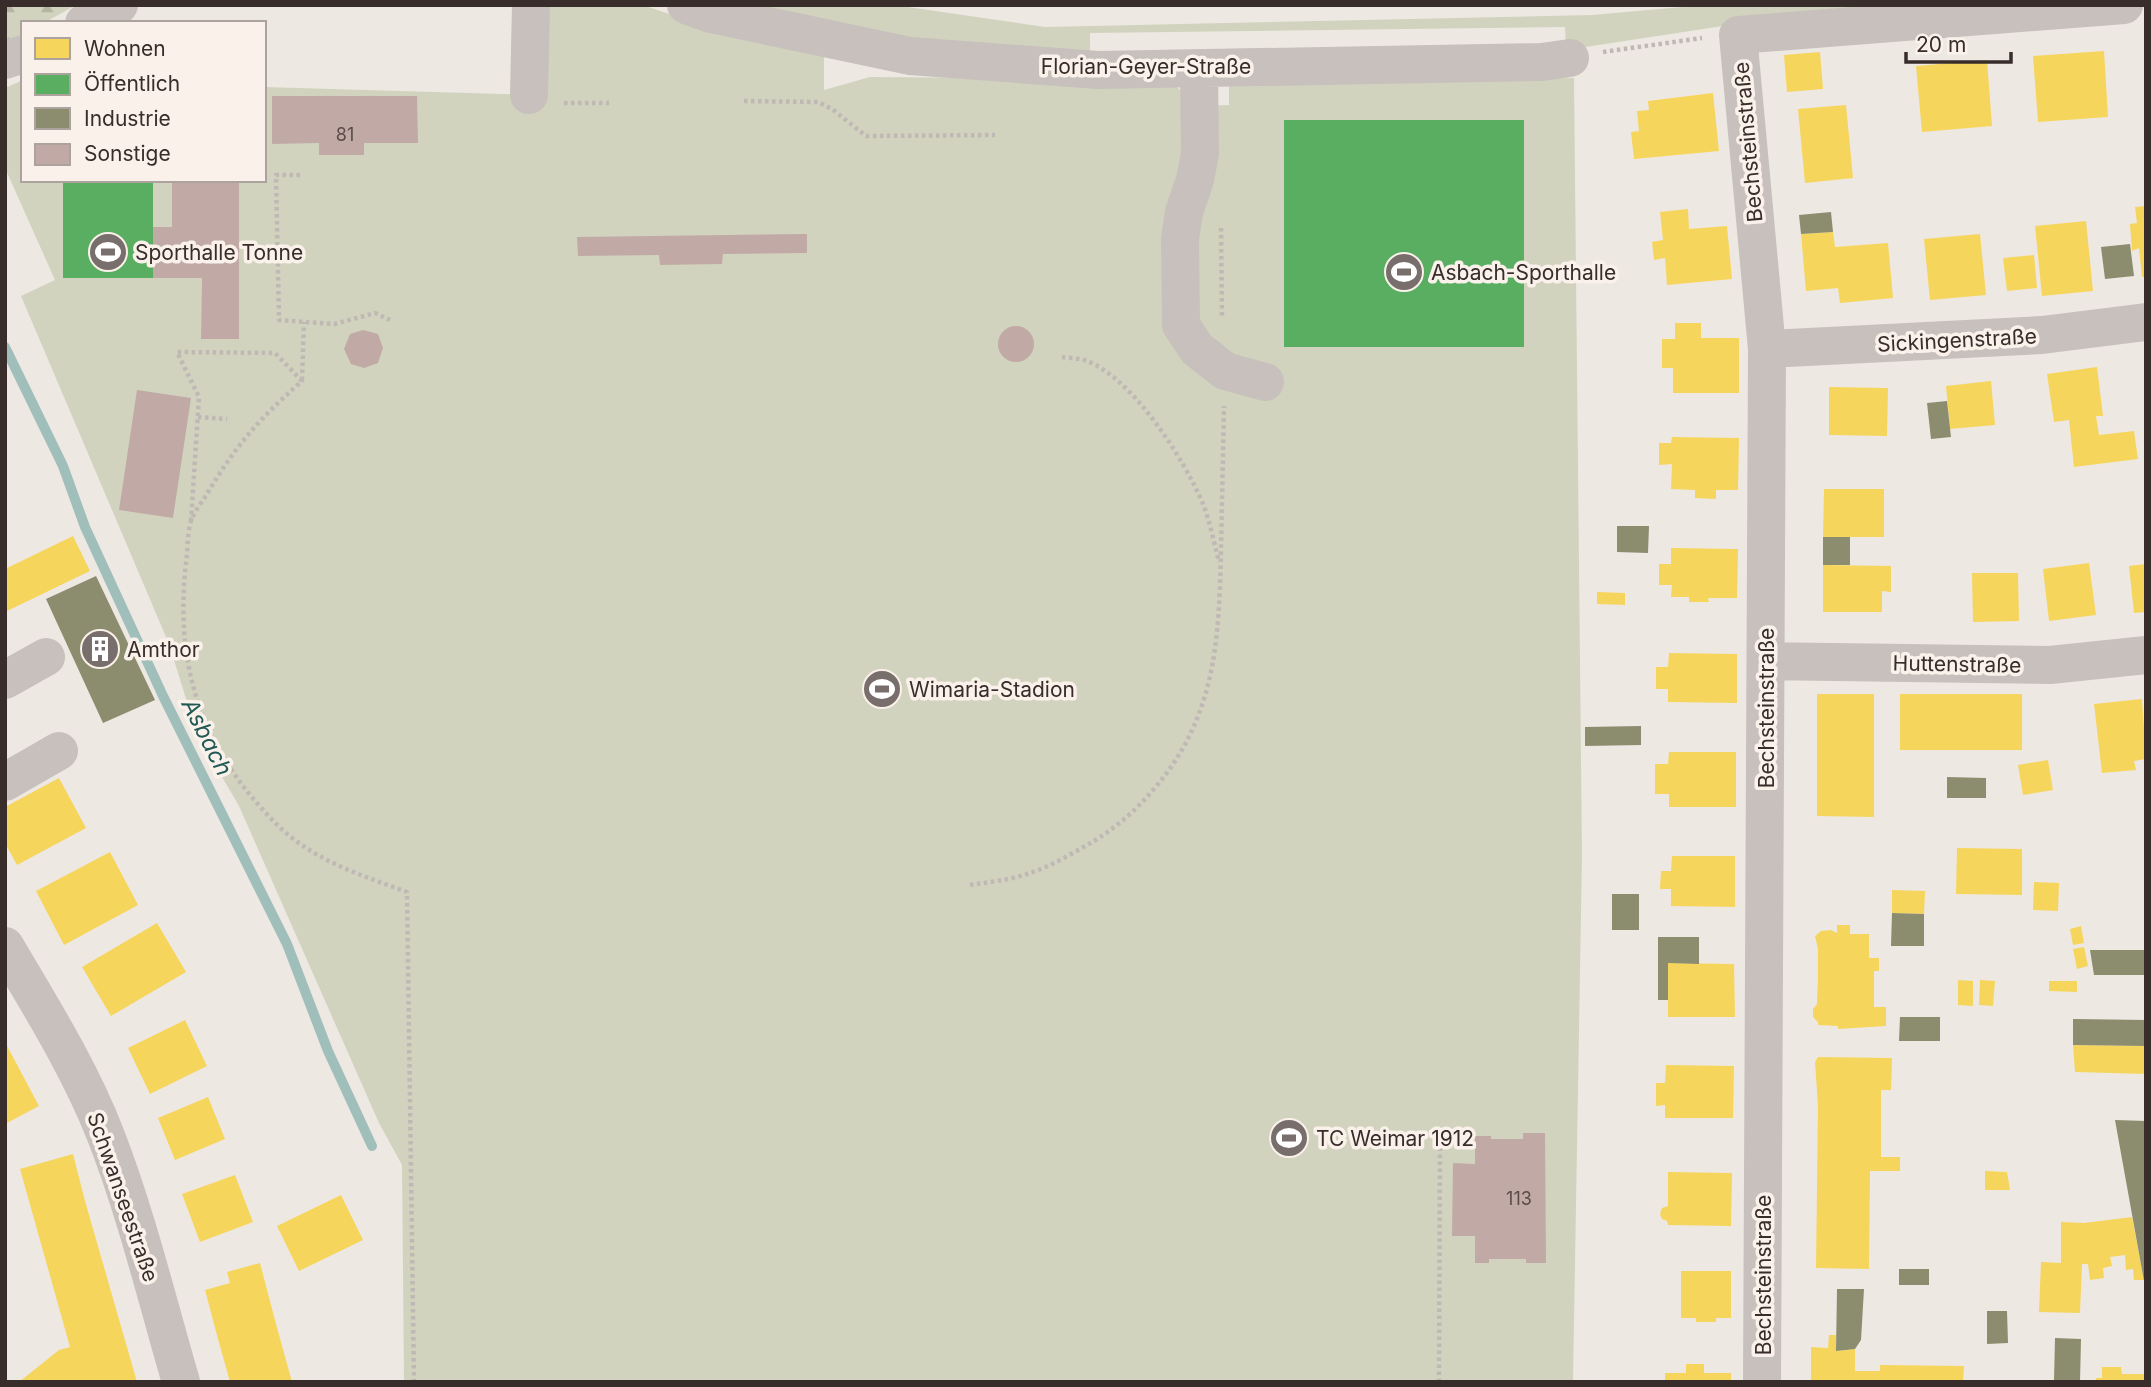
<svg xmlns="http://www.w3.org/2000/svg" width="2151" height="1387" font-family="Inter,sans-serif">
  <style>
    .grass { fill: #d1d3be }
    .forest { fill: url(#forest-firs) }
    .homes { fill: #f6d55c }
    .public { fill: #5aae61 }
    .industry { fill: #8c8c6e }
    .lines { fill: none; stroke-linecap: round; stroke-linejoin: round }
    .stream { stroke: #a0bfbb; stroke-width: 10 }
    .building { fill: #c1aaa5 }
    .path { stroke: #c0b8b4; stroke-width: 4.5; stroke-dasharray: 3.5 3.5; stroke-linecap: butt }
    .minor { stroke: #c7c0bc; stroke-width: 38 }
    .labels { text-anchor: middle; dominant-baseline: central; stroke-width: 7; stroke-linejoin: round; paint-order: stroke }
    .number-label { font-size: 18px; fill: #5a4c49 }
    .street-label { font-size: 21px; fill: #382d2a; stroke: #faf1eb }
    .poi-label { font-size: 21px; fill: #382d2a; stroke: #faf1eb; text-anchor: start }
    .water-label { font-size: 23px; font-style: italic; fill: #215955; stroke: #faf1eb }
  </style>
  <defs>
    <pattern id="forest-firs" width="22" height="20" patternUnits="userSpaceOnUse" patternTransform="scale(1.75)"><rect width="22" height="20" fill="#d1d3be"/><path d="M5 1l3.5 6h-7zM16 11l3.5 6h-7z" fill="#b4b5a3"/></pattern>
  </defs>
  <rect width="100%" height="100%" fill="#eee8e3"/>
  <!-- grass -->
  <path class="grass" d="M544,5H642L688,20L824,55V90L870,77L1167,79L1200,106L1229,105V83L1574,78L1582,855L1573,1382H404L402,1165L379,1123L239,806L197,734L169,644L21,296L55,280L5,168V88L23,80V180H264V87L539,95Z
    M736,5H894L1045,27L1592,15L1705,5H1947L1762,20L1566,50L1565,27L1090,33V56L943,45Z"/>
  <!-- forest -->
  <path class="forest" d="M5,5H76L44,23H23V34L5,43Z"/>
  <!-- homes -->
  <path class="homes" d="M2104,51L2108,117L2038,122L2033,56Z
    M1820,52L1823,89L1787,92L1784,55Z
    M1987,60L1992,126L1922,132L1916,66Z
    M1713,93L1719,151L1634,159L1631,132L1639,131L1637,111L1649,110L1648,101Z
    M1846,105L1853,178L1805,183L1798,109Z
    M2146,206V277H2142L2139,248L2132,251L2130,224L2137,223L2135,207Z
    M1688,209L1689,229L1727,226L1732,279L1667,285L1665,258L1654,260L1652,242L1663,240L1660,212Z
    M2086,221L2093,291L2042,296L2035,226Z
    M1833,232L1835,247L1888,243L1893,298L1840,303L1838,288L1806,291L1801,234Z
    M1980,234L1986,295L1930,300L1924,239Z
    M2034,255L2037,288L2007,291L2003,258Z
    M1675,323H1701V338H1739V393H1673V368H1662V339H1675Z
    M2097,367L2103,416H2096L2099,435L2134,431L2138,459L2074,467L2069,420L2054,422L2047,374Z
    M1991,381L1995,425L1950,429L1946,386Z
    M1829,387L1888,388L1887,436L1829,435Z
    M1672,437L1739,438L1738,490H1716V499L1695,498V490L1671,489L1672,464L1659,465V443H1671Z
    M1824,489H1884V537H1823Z
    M73,536L90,571L5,612V569Z
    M1671,548L1738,549L1737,598H1708L1709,602H1689V597H1671L1672,585H1659V564H1671Z
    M2089,563L2096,615L2049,621L2043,569Z
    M2146,564V612L2134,613L2129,566Z
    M1823,565L1891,566V592L1882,591V612H1823Z
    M1972,573H2018L2019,621L1973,622Z
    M1597,592L1625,593V605L1597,604Z
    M1669,653L1737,654V703L1668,702V689H1656V667H1668Z
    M1817,694H1874V817L1817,816Z
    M1900,694H2022V750H1900Z
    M2142,699L2146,759L2134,761L2136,770L2102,773L2094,704Z
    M1669,752H1736V807H1669V794H1655V764H1668Z
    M2048,760L2053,790L2023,795L2018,765Z
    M59,778L86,828L17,865L5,843V807Z
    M1957,848L2022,849V895L1956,894Z
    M110,852L138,905L64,945L36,891Z
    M1672,856H1735V907L1671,906V889H1660L1661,871H1671Z
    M2034,882L2059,883L2058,911L2033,910Z
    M1892,890L1925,891L1924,914L1892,913Z
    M157,923L186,972L111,1016L82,967Z
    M1837,925H1850V934H1869V958H1879V971H1874V1007H1886V1026L1838,1029V1026L1818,1025V1022L1813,1017V1009L1817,1004L1818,978V949L1815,936L1821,931L1831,930L1837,933Z
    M2081,926L2084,943L2073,945L2070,929Z
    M2084,947L2088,966L2077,969L2073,949Z
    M1668,963L1734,964L1735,1017H1668Z
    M1958,980L1973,981V1006L1958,1005Z
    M1980,980L1995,981L1993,1006L1979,1005Z
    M2049,981H2077V992L2049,991Z
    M185,1020L207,1066L150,1094L128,1048Z
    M5,1042L39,1106L5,1124Z
    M2073,1045L2146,1046V1074L2075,1072Z
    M1818,1057L1892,1058L1891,1090H1881V1157H1900V1171H1870L1869,1269L1816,1268L1818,1105L1815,1062Z
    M1666,1065L1734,1066L1733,1118H1665V1105L1656,1106V1083H1665Z
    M208,1097L225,1139L175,1160L158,1118Z
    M73,1154L85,1201L137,1382H19L59,1350L70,1347L20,1169Z
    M1985,1171L2007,1172L2010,1190H1985Z
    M1668,1172L1732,1173L1731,1226L1668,1225L1667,1221L1662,1219L1660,1214L1662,1208L1668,1206Z
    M235,1175L253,1222L200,1242L182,1194Z
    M341,1195L363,1240L299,1271L277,1226Z
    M2132,1217L2144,1280H2134L2133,1269L2126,1270L2125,1255L2110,1257L2112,1266L2103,1268L2104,1278L2090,1280L2088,1264H2082L2080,1313L2039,1312L2041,1262L2061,1263V1222L2084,1223Z
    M260,1263L276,1324L292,1382H230L218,1339L205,1290L230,1283L227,1272Z
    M1681,1271H1731V1318H1716V1322H1696V1318H1681Z
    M1829,1335H1836V1351L1855,1349V1371H1880V1365L1964,1366L1963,1382H1811V1347L1828,1348Z
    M1686,1364H1704V1373H1731V1382H1665V1373H1686Z
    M2102,1367H2121L2122,1374H2145V1382H2096V1378H2102Z"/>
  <!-- public -->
  <path class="public" d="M1284,120H1524V347H1284Z
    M63,180H153V278H63Z"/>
  <!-- industry -->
  <path class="industry" d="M1831,212L1833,232L1801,234L1799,215Z
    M2130,244L2134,276L2105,279L2101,247Z
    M1947,401L1951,437L1931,439L1927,403Z
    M1617,526H1649L1648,553L1617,552Z
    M1823,537H1850V565H1823Z
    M96,576L155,700L103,723L46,599Z
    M1641,726V745L1585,746V727Z
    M1947,777L1986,778V798H1947Z
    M1612,894H1639V930H1612Z
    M1892,913L1924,914V946H1891Z
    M1658,937H1699V964L1668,963V1000H1658Z
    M2090,950H2146V975H2094Z
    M1900,1017H1940V1041H1899Z
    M2073,1019L2146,1020V1046L2073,1045Z
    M2115,1120L2146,1121V1281H2144Z
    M1899,1269H1929V1285H1899Z
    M1837,1289H1864L1861,1340L1855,1349L1836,1351Z
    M1987,1311H2007L2008,1343L1987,1344Z
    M2055,1338L2081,1339L2080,1382L2054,1381Z"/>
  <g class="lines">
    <!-- stream -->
    <path class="stream" d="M5,347L63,466L85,527L163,696L287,944L328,1051L372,1146"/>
  </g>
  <!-- building -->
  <path class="building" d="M272,96H417L418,143H364V155H319V143L272,144Z
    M172,180H239V339H201L202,278H153V227H172Z
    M807,234V253L723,254L722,264L660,265L659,255L578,256L577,237Z
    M998 344a18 18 0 1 1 36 0a18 18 0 1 1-36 0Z
    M363,330L378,334L383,348L378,363L364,368L351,364L344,349L350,334Z
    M137,390L191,398L173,518L119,510Z
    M1523,1133H1545L1546,1263H1526V1259H1489V1263H1475V1236H1452L1453,1163L1475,1164V1136H1491V1139H1523Z"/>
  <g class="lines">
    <!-- path -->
    <path class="path" d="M1603,52L1702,38
      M744,101L818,102L832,109L866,136L995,135
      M564,103H609
      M300,175H276L279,320L335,324L375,313L390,320
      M1221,228L1222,317
      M1062,357C1069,358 1078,358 1084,360C1132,376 1184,459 1203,504C1210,522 1214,543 1219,562
      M302,380L304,322
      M198,417L227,419
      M191,521L199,397L177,352L275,353L302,381C261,417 235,446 207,494C202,502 194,512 191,521C187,534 188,550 186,563C176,652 194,727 251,796C267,815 284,834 305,847C336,868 372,879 407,892L414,1382
      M970,885C989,882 1009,880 1027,874C1050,867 1073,853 1094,841C1117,827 1136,810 1154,789C1216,717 1219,640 1221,550C1222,502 1223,454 1224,406
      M1439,1382L1440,1139"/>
    <!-- minor -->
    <path class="minor" d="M686,5L711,14L910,56L1098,70L1542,62L1570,58
      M84,23L119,5
      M5,60L23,54
      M1199,68L1200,153L1195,180L1184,212L1180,239L1181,325L1197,349L1225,371L1265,382
      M529,95L531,5
      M1767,349L2042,335L2146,322
      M1767,661L2050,665L2146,655
      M5,680L46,657
      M5,782L59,751
      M5,946C41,1007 80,1069 106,1136C137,1216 157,1300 181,1382
      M1762,1382L1767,349L1738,35L2124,5"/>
  </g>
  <!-- icons -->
  <defs>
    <symbol id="stadium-disc" viewBox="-11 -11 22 22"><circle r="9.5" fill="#786e6b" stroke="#faf1eb"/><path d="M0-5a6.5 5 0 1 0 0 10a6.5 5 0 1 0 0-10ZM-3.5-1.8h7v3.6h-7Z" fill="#fff"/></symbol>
    <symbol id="building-disc" viewBox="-11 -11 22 22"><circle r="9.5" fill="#786e6b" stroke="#faf1eb"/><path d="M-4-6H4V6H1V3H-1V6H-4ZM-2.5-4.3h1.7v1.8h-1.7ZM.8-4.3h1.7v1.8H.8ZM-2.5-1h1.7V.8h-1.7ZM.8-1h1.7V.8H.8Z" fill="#fff"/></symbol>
  </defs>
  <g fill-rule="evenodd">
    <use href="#stadium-disc" x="86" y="230" width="44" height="44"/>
    <use href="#stadium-disc" x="1382" y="250" width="44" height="44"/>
    <use href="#building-disc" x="78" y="627" width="44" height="44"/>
    <use href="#stadium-disc" x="860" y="667" width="44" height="44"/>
    <use href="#stadium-disc" x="1267" y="1116" width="44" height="44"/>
  </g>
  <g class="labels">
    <!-- number labels -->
    <g class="number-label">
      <text x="345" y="134">81</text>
      <text x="1519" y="1198">113</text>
    </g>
    <!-- street labels -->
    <g class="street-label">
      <text x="1146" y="66">Florian-Geyer-Straße</text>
      <text transform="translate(1748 142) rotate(-95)">Bechsteinstraße</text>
      <text transform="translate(1957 340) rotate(-3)">Sickingenstraße</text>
      <text transform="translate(1957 664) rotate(1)">Huttenstraße</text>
      <text transform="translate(1766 708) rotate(-90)">Bechsteinstraße</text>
      <text transform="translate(123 1197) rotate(71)">Schwanseestraße</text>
      <text transform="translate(1763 1275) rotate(-90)">Bechsteinstraße</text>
    </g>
    <!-- poi labels -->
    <g class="poi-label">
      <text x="135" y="252">Sporthalle Tonne</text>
      <text x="1431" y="272">Asbach-Sporthalle</text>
      <text x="127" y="649">Amthor</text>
      <text x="909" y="689">Wimaria-Stadion</text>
      <text x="1316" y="1138">TC Weimar 1912</text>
    </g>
    <!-- water labels -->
    <g class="water-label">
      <text transform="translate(207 737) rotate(63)">Asbach</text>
    </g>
  </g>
  <!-- border -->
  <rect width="2151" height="1387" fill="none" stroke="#382d2a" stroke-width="14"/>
  <!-- legend -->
  <rect x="21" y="21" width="245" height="161" fill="#faf1eb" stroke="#aca39e" stroke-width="2"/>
  <rect x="35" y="38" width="35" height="21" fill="#f6d55c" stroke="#aca39e" stroke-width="2"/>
  <text x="84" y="56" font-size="21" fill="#382d2a">Wohnen</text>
  <rect x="35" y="74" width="35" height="21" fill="#5aae61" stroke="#aca39e" stroke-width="2"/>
  <text x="84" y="91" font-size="21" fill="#382d2a">Öffentlich</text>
  <rect x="35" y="108" width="35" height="21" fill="#8c8c6e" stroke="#aca39e" stroke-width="2"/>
  <text x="84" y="126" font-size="21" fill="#382d2a">Industrie</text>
  <rect x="35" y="144" width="35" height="21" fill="#c1aaa5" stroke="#aca39e" stroke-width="2"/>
  <text x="84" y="161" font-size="21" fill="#382d2a">Sonstige</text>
  <!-- scale -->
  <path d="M1906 52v10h105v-10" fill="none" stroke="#382d2a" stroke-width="3.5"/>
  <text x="1916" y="52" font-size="21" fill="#382d2a" stroke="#faf1eb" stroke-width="5" paint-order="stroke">20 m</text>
</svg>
